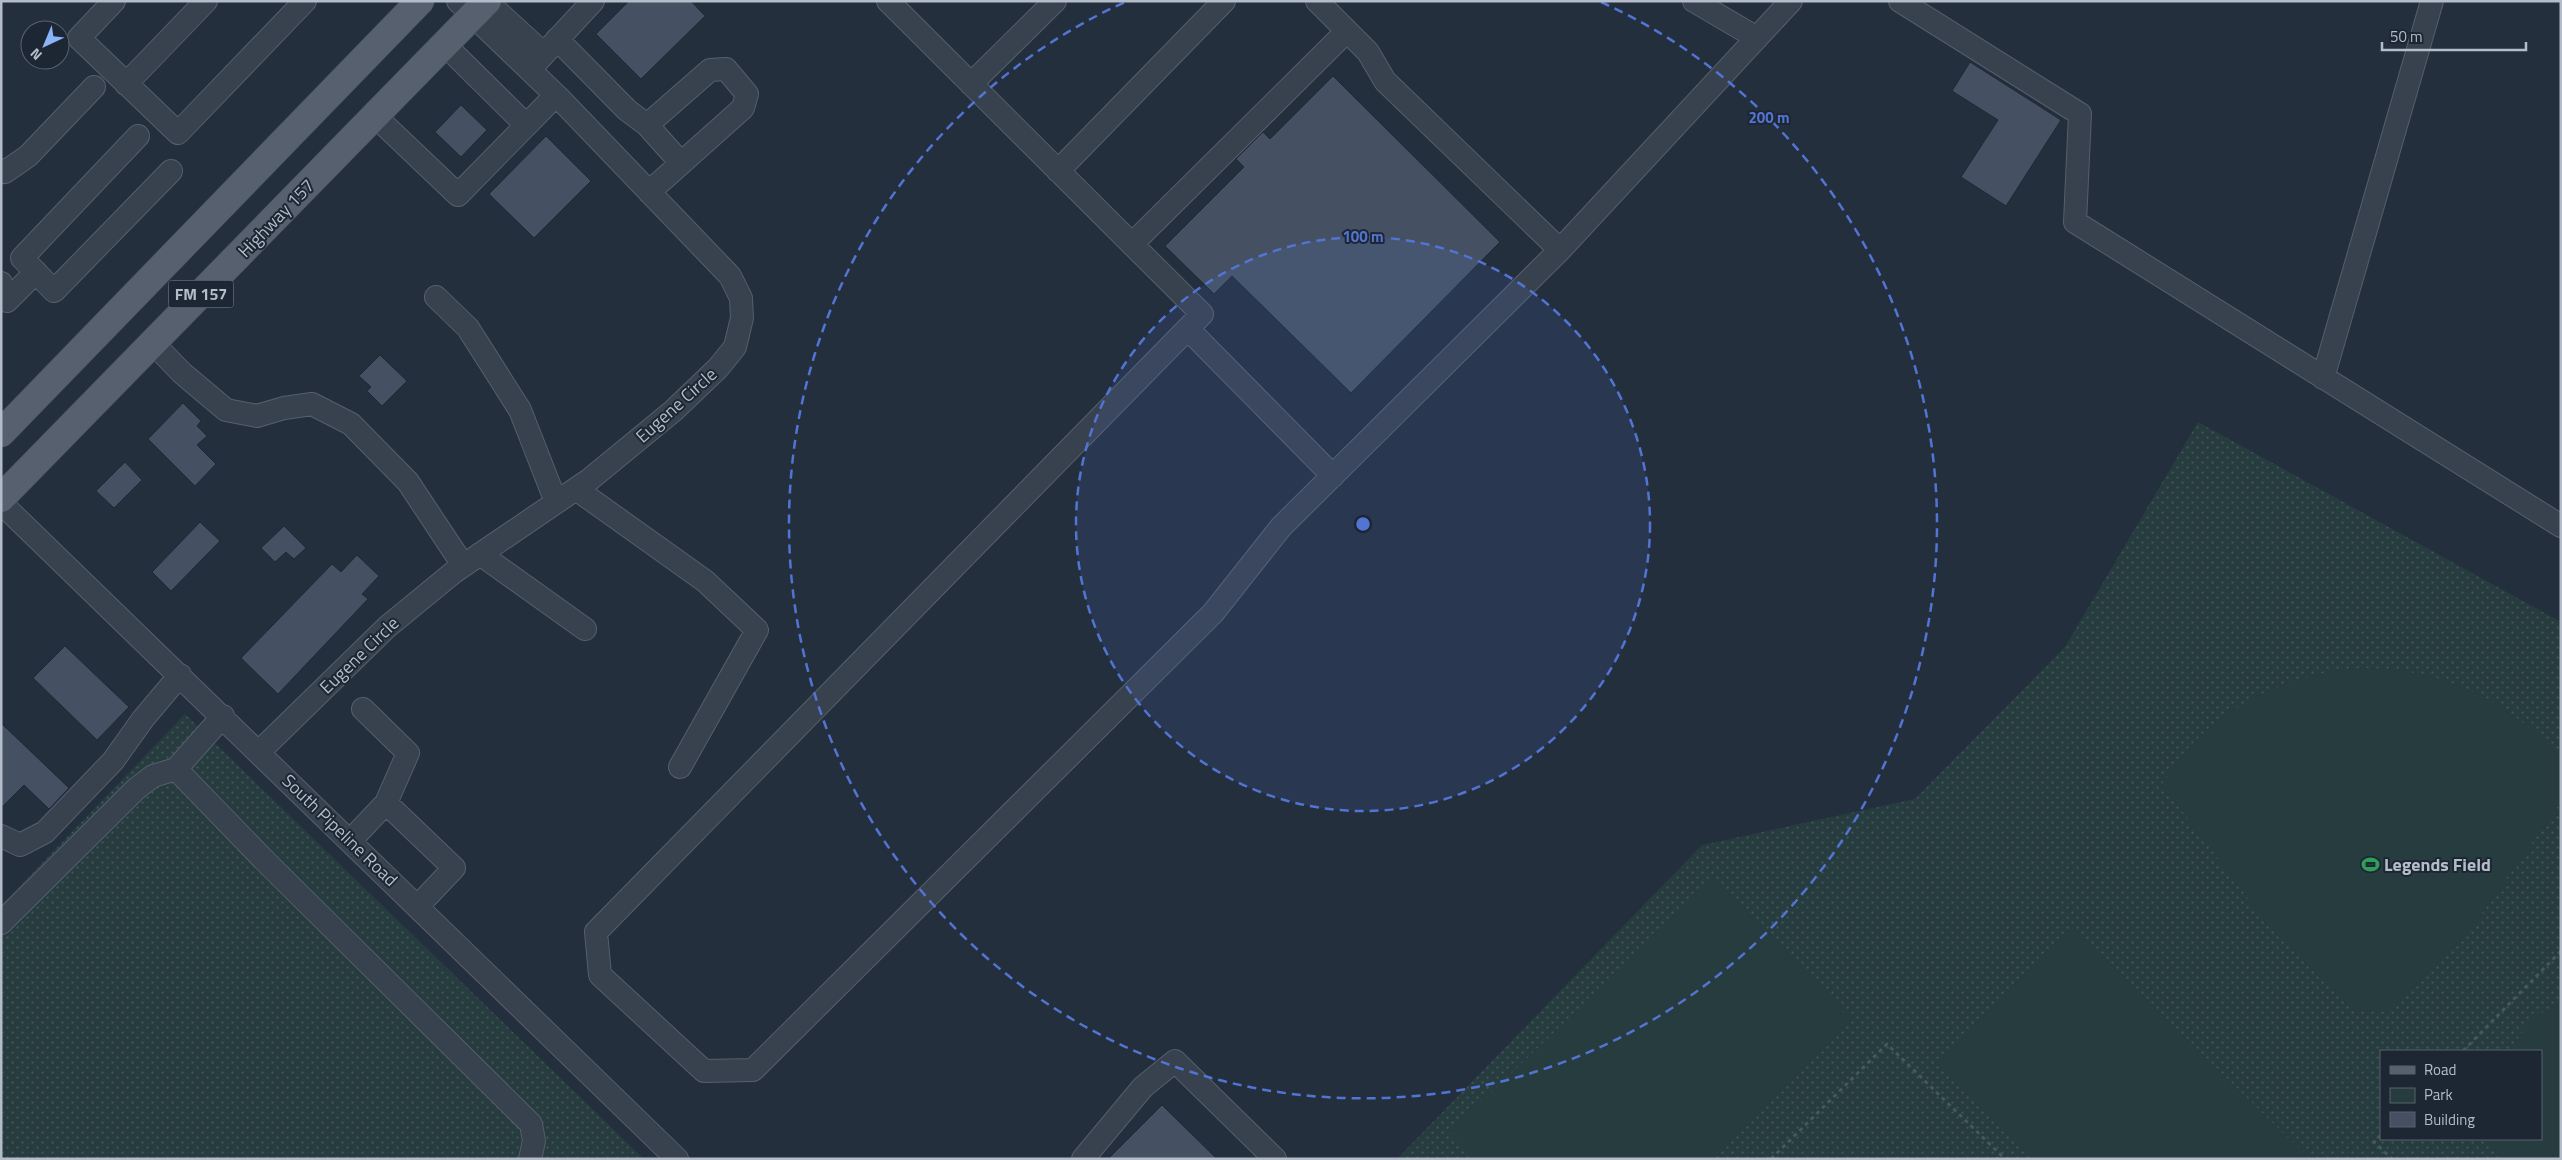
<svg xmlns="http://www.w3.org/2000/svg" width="2562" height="1160" font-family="'Titillium Web',sans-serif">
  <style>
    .green { fill: url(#green-dots); fill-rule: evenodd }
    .pitch { fill: #263c3f }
    .building { fill: #455162; stroke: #1f2835 }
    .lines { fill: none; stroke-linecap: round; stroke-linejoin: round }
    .minor-casing { stroke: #565f6c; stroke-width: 24 }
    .major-casing { stroke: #414a57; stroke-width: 29 }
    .path { stroke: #44595c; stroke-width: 3; stroke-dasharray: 4 4; stroke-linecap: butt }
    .minor { stroke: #38414e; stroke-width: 22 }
    .major { stroke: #56606e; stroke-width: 28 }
    .ring { fill: none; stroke: #5274d3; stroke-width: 2.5; stroke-dasharray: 9 6 }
    .labels { text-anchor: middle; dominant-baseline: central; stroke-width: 4; stroke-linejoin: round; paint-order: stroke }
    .shield { fill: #1d2633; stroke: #878f9c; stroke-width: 1 }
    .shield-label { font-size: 16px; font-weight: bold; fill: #b4bcc9 }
    .street-label { font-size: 18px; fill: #b4bcc9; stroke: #1d2633 }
    .poi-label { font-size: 18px; font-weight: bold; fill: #b4bcc9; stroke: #1d2633; text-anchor: start }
    .centre { fill: #5274d3; stroke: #1d2633; stroke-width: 2.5 }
    .ring-label { font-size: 15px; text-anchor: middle; font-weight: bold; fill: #5274d3; stroke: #1d2633; stroke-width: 4; stroke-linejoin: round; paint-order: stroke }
  </style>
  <defs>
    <pattern id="green-dots" width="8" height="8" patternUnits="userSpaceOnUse" patternTransform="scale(1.25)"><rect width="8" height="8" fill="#263c3f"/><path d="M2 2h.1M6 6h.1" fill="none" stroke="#435659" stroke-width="1.8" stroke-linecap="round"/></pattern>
  </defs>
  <rect width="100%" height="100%" fill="#242f3e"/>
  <!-- green -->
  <path class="green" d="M2198,422L2561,622V1159H1397L1702,845L1915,799L2065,647ZM2381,1051H2541V1139H2381Z
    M185,714L644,1159H1V906Z"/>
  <!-- pitch -->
  <path class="pitch" d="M2356,668C2442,668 2504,696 2561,759V802L2470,930L2389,1012L2353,1011L2268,925L2162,784C2172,771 2181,756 2192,744C2236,698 2294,675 2356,668Z
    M1713,878L1851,1020L1708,1159H1477L1451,1132Z
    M2071,927L2310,1159H2034L1937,1065Z
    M2561,1001V1159H2502L2483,1139H2541V1051H2509L2532,1019Z"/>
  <!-- building -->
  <path class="building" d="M629,1H691L705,16L641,79L596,34Z
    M1970,62L2061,120L2006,206L1961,177L1998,120L1952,91Z
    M1333,76L1500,242L1351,393L1232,276L1214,294L1165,246L1244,167L1236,159L1263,132L1270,139Z
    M461,105L487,130L461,157L435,132Z
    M546,136L591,181L534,238L489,194Z
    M380,355L407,381L382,406L367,391L371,387L359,376Z
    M183,403L201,421L197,426L207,436L197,445L216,464L195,486L148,439Z
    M125,462L142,480L114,508L96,491Z
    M200,522L220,541L171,591L152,572Z
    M284,526L306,548L294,559L286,552L275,562L261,548Z
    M357,555L379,576L362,594L368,599L278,694L241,658L332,564L341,572Z
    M65,646L129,707L97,740L33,678Z
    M1,723L69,788L49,809L24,785L1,808Z
    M1162,1105L1217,1159H1108Z"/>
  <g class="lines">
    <defs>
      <path id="minor" d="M114,1L79,38L178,133L305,1
        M888,1L1202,314L596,932L600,975L704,1071L753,1070L1213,613L1281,527L1560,250L1385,81L1368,52L1317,1
        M1694,1L1757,38
        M1900,1L2080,114L2075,222L2561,526
        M487,2L544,54
        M557,39L627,110L647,125L710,70L726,69L747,94L743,108L649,192
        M445,45L526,125
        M530,69L593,1
        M126,84L206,1
        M971,84L1055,1
        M375,116L458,195L556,95
        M647,125L681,163
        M138,136L22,258L54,291L171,171
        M1,170L5,172L28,156L94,87
        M1058,171L1224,1
        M1132,244L1347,31
        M1560,250L1791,1
        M1,283L7,301L36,272
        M436,297L468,328L520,410L556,502
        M1188,329L1333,476
        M153,343L182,373L226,410L257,416L284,408L312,404L351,424L408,482L463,565
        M2323,378L2432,1
        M576,489L705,581L757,630L680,767
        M1,503L677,1159
        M480,554L585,629
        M363,709L408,753L386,803
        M259,752L387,627L454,572L589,480L673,411L718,368L735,347L742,318L741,298L730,276L562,101L458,1
        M176,769L266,862L531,1124L534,1141L530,1159
        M1,836L20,845L45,832L113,761L143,719L180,675
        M351,840L386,803L454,868L418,906
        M1,923L136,789L153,776L176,769L223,716
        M1083,1159L1143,1087L1175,1061L1275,1159"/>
      <path id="major" d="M1,433L420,1
        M1,498L487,1"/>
    </defs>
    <!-- minor casing -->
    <use href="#minor" class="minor-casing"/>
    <!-- major casing -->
    <use href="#major" class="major-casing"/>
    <!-- path -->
    <path class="path" d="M2463,1051L2561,951
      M2381,1135L2374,1142L2392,1159
      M1771,1159L1887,1044L2005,1159"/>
    <!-- minor -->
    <use href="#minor" class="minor"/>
    <!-- major -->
    <use href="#major" class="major"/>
  </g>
  <!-- distance rings -->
  <circle cx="1363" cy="524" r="287" fill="#5274d3" fill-opacity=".12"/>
  <g class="ring">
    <circle cx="1363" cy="524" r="287"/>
    <path d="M1601 2A574 574 0 1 1 1125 2"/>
  </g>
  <!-- icons -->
  <defs>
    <symbol id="stadium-bare" viewBox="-9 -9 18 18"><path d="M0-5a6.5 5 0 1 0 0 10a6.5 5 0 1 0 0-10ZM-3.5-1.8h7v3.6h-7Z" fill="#2e9e5b" stroke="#1d2633" stroke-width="2.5" paint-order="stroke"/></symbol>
  </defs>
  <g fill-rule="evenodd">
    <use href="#stadium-bare" x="2358" y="852" width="25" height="25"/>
  </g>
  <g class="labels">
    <!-- shield labels -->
    <rect class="shield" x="168.5" y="280.5" width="65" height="27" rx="4"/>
    <g class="shield-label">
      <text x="201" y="294">FM 157</text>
    </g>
    <!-- street labels -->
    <g class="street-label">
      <text transform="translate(276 218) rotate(-46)">Highway 157</text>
      <text transform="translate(676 405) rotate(-42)">Eugene Circle</text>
      <text transform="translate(359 655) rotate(-44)">Eugene Circle</text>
      <text transform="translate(340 830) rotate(44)">South Pipeline Road</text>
    </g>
    <!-- poi labels -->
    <g class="poi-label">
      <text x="2384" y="864">Legends Field</text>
    </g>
  </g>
  <circle cx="1363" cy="524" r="8" class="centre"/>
  <g class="ring-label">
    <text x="1769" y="123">200 m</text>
    <text x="1363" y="242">100 m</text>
  </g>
  <!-- border -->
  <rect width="2562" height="1160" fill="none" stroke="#b4bcc9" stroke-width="5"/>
  <!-- legend -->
  <rect x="2380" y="1050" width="162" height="90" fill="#1d2633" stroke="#59626f"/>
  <rect x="2390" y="1066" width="25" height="8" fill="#56606e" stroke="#59626f"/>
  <text x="2424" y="1075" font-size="15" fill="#b4bcc9">Road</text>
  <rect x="2390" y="1088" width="25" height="15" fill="#263c3f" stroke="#59626f"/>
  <text x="2424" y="1100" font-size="15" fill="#b4bcc9">Park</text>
  <rect x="2390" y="1112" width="25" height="15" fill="#455162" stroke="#59626f"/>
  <text x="2424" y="1125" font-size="15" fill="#b4bcc9">Building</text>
  <!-- north arrow -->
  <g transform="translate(45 45) rotate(224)"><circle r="24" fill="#1d2633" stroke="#59626f"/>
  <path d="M0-4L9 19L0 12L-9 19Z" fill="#8ab4f8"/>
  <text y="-8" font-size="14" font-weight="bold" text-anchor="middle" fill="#b4bcc9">N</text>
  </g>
  <!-- scale -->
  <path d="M2382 42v8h144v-8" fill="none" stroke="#b4bcc9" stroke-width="2.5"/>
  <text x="2390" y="42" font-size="15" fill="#b4bcc9" stroke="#1d2633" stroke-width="4" paint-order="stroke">50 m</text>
</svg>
